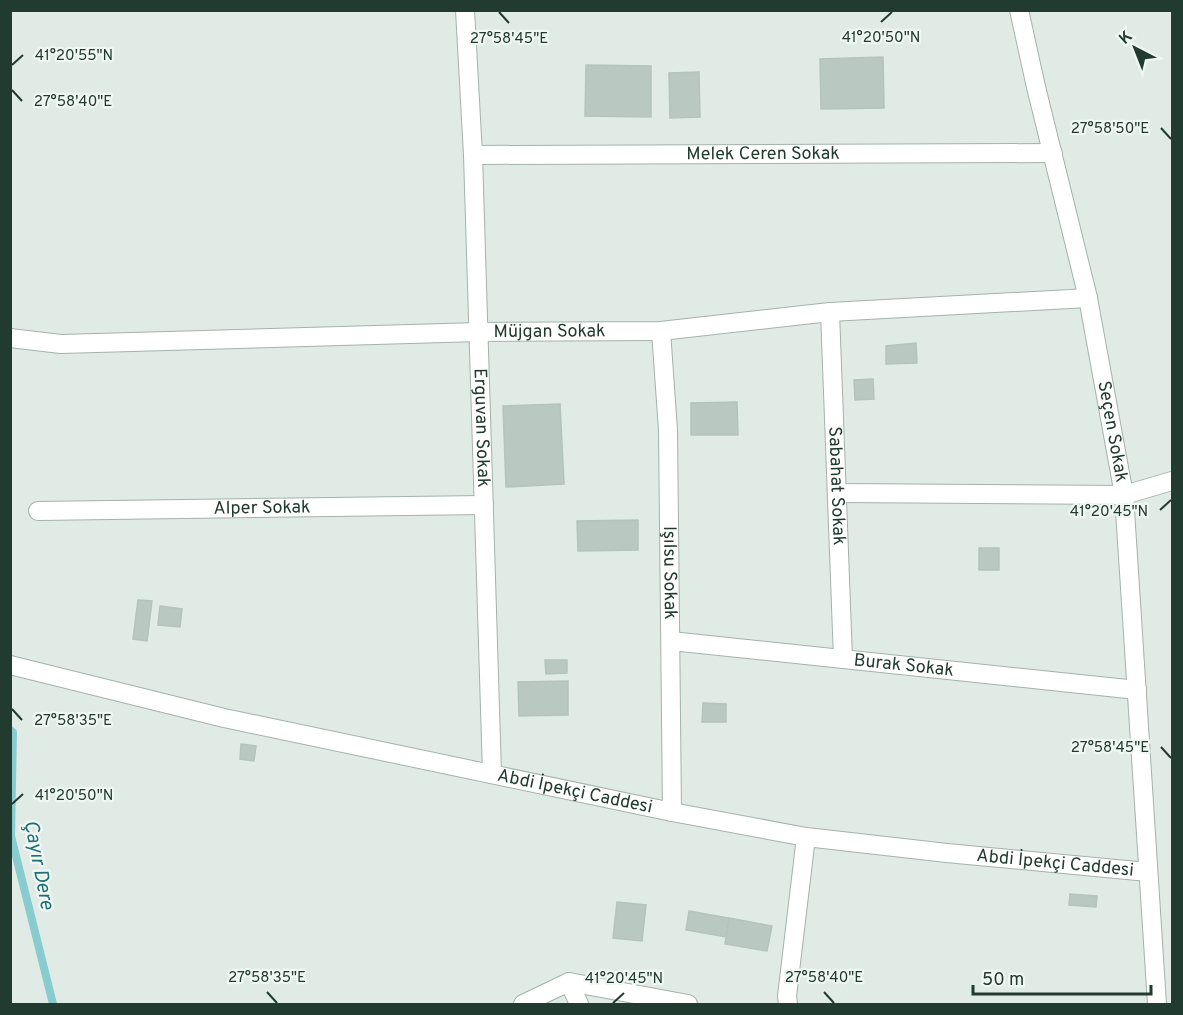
<svg xmlns="http://www.w3.org/2000/svg" width="1183" height="1015" font-family="Overpass,sans-serif">
  <style>
    .lines { fill: none; stroke-linecap: round; stroke-linejoin: round }
    .stream { stroke: #89cccf; stroke-width: 8 }
    .building { fill: #b9c8c0; stroke: #b3c4bb; stroke-width: 1.5 }
    .minor-casing { stroke: #a3b3ab; stroke-width: 20 }
    .tertiary-casing { stroke: #a3b3ab; stroke-width: 20 }
    .minor { stroke: #fff; stroke-width: 18 }
    .tertiary { stroke: #fff; stroke-width: 18 }
    .ticks { fill: none; stroke: #213b31; stroke-width: 2 }
    .labels { text-anchor: middle; dominant-baseline: central; stroke-width: 4.5; stroke-linejoin: round; paint-order: stroke }
    .street-label { font-size: 18px; fill: #213b31; stroke: #f0f7f3 }
    .water-label { font-size: 20px; font-style: italic; fill: #1d7075; stroke: #f0f7f3 }
    .ticks-label { font-size: 15px; text-anchor: middle; fill: #213b31; stroke: #f0f7f3; stroke-width: 4.5; stroke-linejoin: round; paint-order: stroke }
  </style>
  <rect width="100%" height="100%" fill="#e0ebe5"/>
  <g class="lines">
    <!-- stream -->
    <path class="stream" d="M10,730L13,732L11,836L53,1004"/>
  </g>
  <!-- building -->
  <path class="building" d="M883,57L884,108L821,109L820,59Z
    M586,65L651,66V117L585,116Z
    M699,72L700,117L670,118L669,73Z
    M916,343L917,363L886,364V346Z
    M873,379L874,399L855,400L854,380Z
    M737,402L738,435H691V403Z
    M560,404L564,484L506,487L503,406Z
    M638,520V550L578,551L577,521Z
    M979,548H999V570H979Z
    M138,600L152,601L147,641L133,639Z
    M160,606L182,609L180,627L158,625Z
    M545,660H567V673L546,674Z
    M568,681V715L519,716L518,682Z
    M703,703L726,704V722H702Z
    M241,744L256,746L254,761L240,759Z
    M1070,894L1097,896L1096,907L1069,905Z
    M617,902L646,905L642,941L613,938Z
    M689,911L729,918L726,937L686,930Z
    M729,918L772,926L767,951L725,944Z"/>
  <g class="lines">
    <defs>
      <g id="minor">
        <path id="s1" d="M465,10L473,155L492,774"/>
        <path id="s2" d="M1019,10L1036,87L1088,298L1124,495L1157,1004"/>
        <path id="s3" d="M473,155L1053,153"/>
        <path id="s4" d="M830,312L843,659"/>
        <path id="s5" d="M661,331L668,430L672,812"/>
        <path id="s6" d="M10,338L61,344L479,332L661,331L830,312L1088,298"/>
        <path d="M837,493L1124,495L1172,481"/>
        <path id="s7" d="M38,511L484,505"/>
        <path id="s8" d="M671,641L1137,690"/>
        <path d="M569,982L579,1004"/>
        <path d="M523,1004L569,982L688,1004"/>
        <path d="M788,1004L787,996L806,837"/>
      </g>
      <g id="tertiary">
        <path id="s9" d="M10,665L224,718L672,812L806,837L947,853L1148,872"/>
      </g>
    </defs>
    <!-- minor casing -->
    <use href="#minor" class="minor-casing"/>
    <!-- tertiary casing -->
    <use href="#tertiary" class="tertiary-casing"/>
    <!-- minor -->
    <use href="#minor" class="minor"/>
    <!-- tertiary -->
    <use href="#tertiary" class="tertiary"/>
  </g>
  <!-- ticks -->
  <path class="ticks" d="M499,12L509,23M881,22L892,12M12,65L23,55M12,90L22,101M1161,128L1171,139M1160,510L1171,500M12,709L22,720M1161,747L1171,758M12,804L23,794M267,992L277,1003M824,992L834,1003M613,1003L624,993"/>
  <g class="labels">
    <!-- street labels -->
    <g class="street-label">
      <text stroke="none"><textPath href="#s3" startOffset="290">Melek Ceren Sokak</textPath></text>
      <text stroke="none"><textPath href="#s6" startOffset="540">Müjgan Sokak</textPath></text>
      <text stroke="none"><textPath href="#s1" startOffset="418">Erguvan Sokak</textPath></text>
      <text stroke="none"><textPath href="#s2" startOffset="432">Seçen Sokak</textPath></text>
      <text stroke="none"><textPath href="#s4" startOffset="174">Sabahat Sokak</textPath></text>
      <text stroke="none"><textPath href="#s7" startOffset="224">Alper Sokak</textPath></text>
      <text stroke="none"><textPath href="#s5" startOffset="242">Işılsu Sokak</textPath></text>
      <text stroke="none"><textPath href="#s8" startOffset="234">Burak Sokak</textPath></text>
      <text stroke="none"><textPath href="#s9" startOffset="579">Abdi İpekçi Caddesi</textPath></text>
      <text stroke="none"><textPath href="#s9" startOffset="1065">Abdi İpekçi Caddesi</textPath></text>
    </g>
    <!-- water labels -->
    <g class="water-label">
      <text transform="translate(38 865) rotate(79)">Çayır Dere</text>
    </g>
  </g>
  <g class="ticks-label">
    <text x="881" y="42">41°20'50"N</text>
    <text x="509" y="43">27°58'45"E</text>
    <text x="74" y="60">41°20'55"N</text>
    <text x="73" y="106">27°58'40"E</text>
    <text x="1110" y="133">27°58'50"E</text>
    <text x="1109" y="516">41°20'45"N</text>
    <text x="73" y="725">27°58'35"E</text>
    <text x="1110" y="752">27°58'45"E</text>
    <text x="74" y="800">41°20'50"N</text>
    <text x="267" y="982">27°58'35"E</text>
    <text x="824" y="982">27°58'40"E</text>
    <text x="624" y="983">41°20'45"N</text>
  </g>
  <!-- border -->
  <rect width="1183" height="1015" fill="none" stroke="#213b31" stroke-width="24"/>
  <!-- north arrow -->
  <g transform="translate(1135 48) rotate(318)" stroke="#f0f7f3" stroke-width="4.5" paint-order="stroke">
  <path d="M0-4.5L10 22L0 15L-10 22Z" fill="#213b31"/>
  <text y="-9" font-size="16" font-weight="bold" text-anchor="middle" fill="#213b31">K</text>
  </g>
  <!-- scale -->
  <path d="M973 985v9h178v-9" fill="none" stroke="#213b31" stroke-width="3"/>
  <text x="982" y="985" font-size="18" fill="#213b31" stroke="#f0f7f3" stroke-width="4.5" paint-order="stroke">50 m</text>
</svg>
